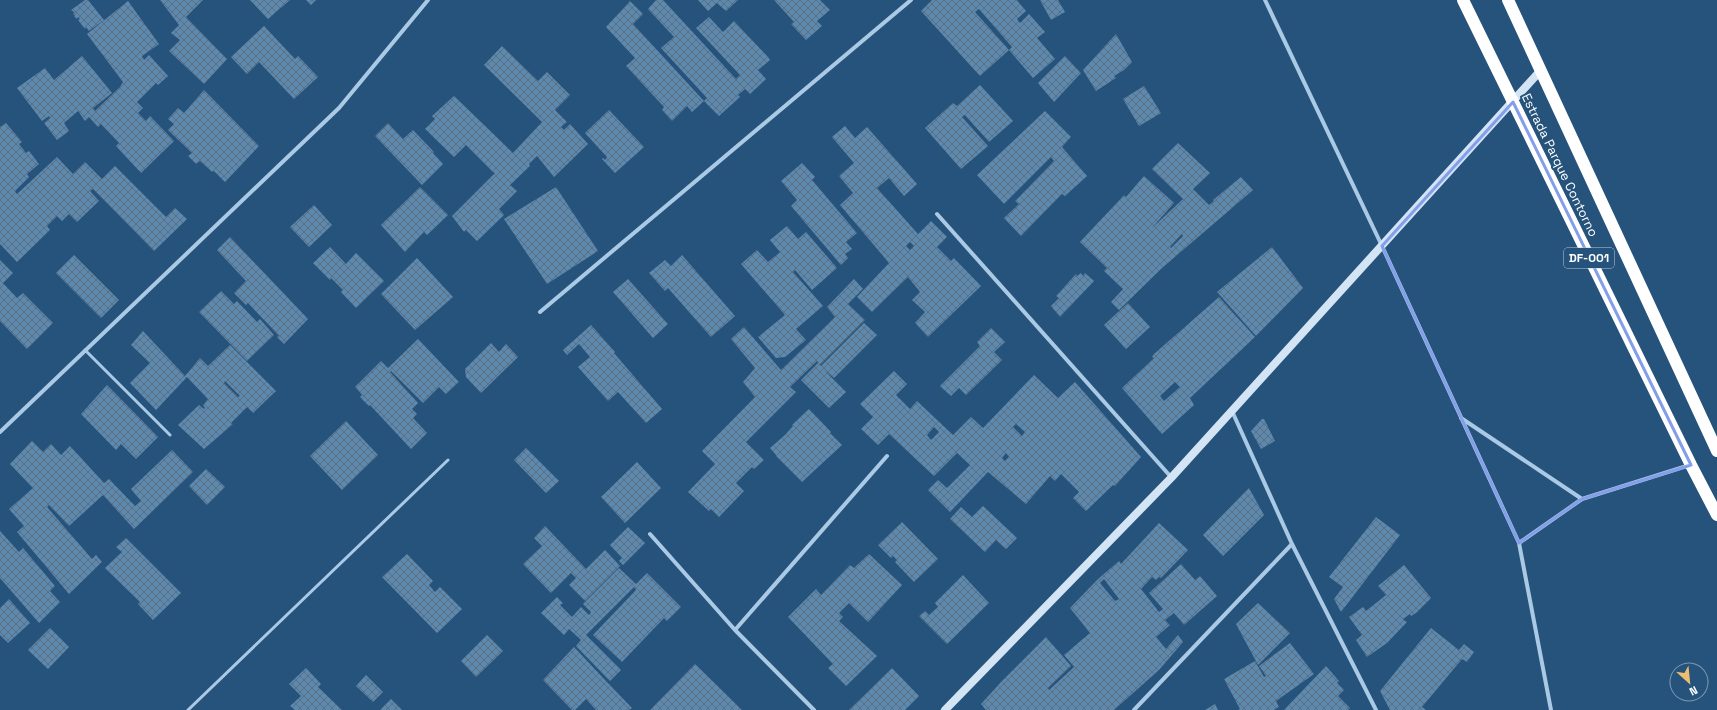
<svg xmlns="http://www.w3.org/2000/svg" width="1717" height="710" font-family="'Space Grotesk',sans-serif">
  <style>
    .building { fill: url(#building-cross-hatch); fill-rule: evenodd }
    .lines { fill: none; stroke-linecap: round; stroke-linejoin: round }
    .lane { stroke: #aac9e4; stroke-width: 3 }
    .street { stroke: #aac9e4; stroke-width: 4 }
    .secondary { stroke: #d3e4f4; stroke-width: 8 }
    .highway { stroke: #fff; stroke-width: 12 }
    .marked { fill: none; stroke: #839eea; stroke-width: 3; stroke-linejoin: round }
    .labels { text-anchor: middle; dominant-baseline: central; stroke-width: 4; stroke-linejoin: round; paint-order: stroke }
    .shield { fill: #26537b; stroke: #becbd7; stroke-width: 1 }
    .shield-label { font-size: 12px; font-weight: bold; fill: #fff }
    .street-label { font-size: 13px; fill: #fff; stroke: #26537b }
  </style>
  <defs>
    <pattern id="building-cross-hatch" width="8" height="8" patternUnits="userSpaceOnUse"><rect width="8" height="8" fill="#5f88ad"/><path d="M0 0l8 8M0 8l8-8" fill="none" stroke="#577086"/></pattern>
  </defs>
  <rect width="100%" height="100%" fill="#26537b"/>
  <!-- building -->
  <path class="building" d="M85,0H88L104,20L89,31L86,27L85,29L78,20L80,19L78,17L77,19L74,16L76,14L73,15L74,12L71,10Z
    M160,0H203L186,17L227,59L204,84L169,51L180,40L171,33L179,25Z
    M250,0H290L268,19Z
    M306,0H316L311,5Z
    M656,0H663L736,79L740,75L696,28L709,17L723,32L734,21L768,57L770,60L758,70L766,79L750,94L745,89L738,95L740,97L719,116L704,101L692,112L687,106L672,121L662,110L664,107L626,66L635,58L606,27L630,1L643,14L633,24L704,101L707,98L661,48L674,37L648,9Z
    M698,0H738L726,11L717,3L708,11Z
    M774,0H820L830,10L817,21L822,26L806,40L791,24L794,22Z
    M932,0H1017L1026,11L1017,19L1020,23L1029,14L1045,32L1037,38L1055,59L1033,78L1009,50L1012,47L979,9L975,12L1009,50L980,76L921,11Z
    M1040,0H1058L1065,12L1051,20Z
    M128,1L159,44L142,56L144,60L149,55L168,76L158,85L156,83L137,102L143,108L138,113L146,121L150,116L174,141L141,173L116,146L119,143L101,124L98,127L89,117L85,121L78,111L64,123L69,131L57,140L44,123L50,118L49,116L42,121L17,88L45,68L54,80L82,56L112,93L93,108L95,111L120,87L123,82L87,34Z
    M264,26L295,59L298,56L318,77L294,99L259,62L247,74L231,57Z
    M1116,34L1132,62L1124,70L1114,76L1116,78L1096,91L1083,70Z
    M502,46L538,81L547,72L570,95L555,110L567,122L561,127L564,130L570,124L588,144L554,177L537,156L529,164L530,166L510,185L517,191L499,209L504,215L477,241L466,230L464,232L452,216L495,173L493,172L466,145L454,157L425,129L435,119L432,116L454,96L513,153L542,122L484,65Z
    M1065,56L1081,73L1054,102L1038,83Z
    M980,85L1013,121L989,142L965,115L962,117L988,146L961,169L925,128L953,103L957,106Z
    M1144,86L1161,113L1139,126L1123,99Z
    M204,90L259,146L225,182L214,171L212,172L200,161L196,164L188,156L192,153L168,130L174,124L168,119L178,108L184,113Z
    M609,110L644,147L615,173L602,159L603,158L605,160L607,157L585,133Z
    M1045,111L1071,137L1062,147L1087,176L1065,196L1062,194L1021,236L1004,218L1019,204L1015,201L1054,161L1051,157L1004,204L977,175Z
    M6,123L22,142L19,144L26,153L29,151L39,164L27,174L29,177L15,191L17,194L57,157L73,174L85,162L102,179L115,166L166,217L175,208L187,219L154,251L93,189L90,191L99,201L77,222L69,214L62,221L57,216L47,226L50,230L17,262L0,244V127Z
    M388,123L403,139L413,130L434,152L433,153L443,164L422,185L375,136Z
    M845,126L855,138L867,127L917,184L904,196L889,178L877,188L918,234L931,221L947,237L937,247L951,261L954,258L981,286L928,337L915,323L925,312L912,300L920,292L908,277L872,312L857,297L889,263L840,205L853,193L839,176L854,163L832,137ZM910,242L914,246L910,250L906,246Z
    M1178,143L1210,173L1193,189L1209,205L1214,201L1213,200L1241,177L1253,190L1162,268L1119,310L1111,302L1123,289L1104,271L1107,268L1080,242L1124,195L1126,197L1144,176L1174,203L1152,228L1183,199L1152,169ZM1182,234L1183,236L1171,248L1170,247Z
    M802,163L815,177L812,180L857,233L846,242L852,249L845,254L848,258L841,265L791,206L797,200L781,181Z
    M420,187L448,215L427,235L424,232L405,252L381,225Z
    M556,187L598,251L547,284L504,219Z
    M314,205L332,225L309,247L290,227Z
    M787,226L798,239L806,232L837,268L812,290L795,270L793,272L823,306L796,329L806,340L785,357L776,358L758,337L785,315L741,264L757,250L768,262L780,252L770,240Z
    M230,237L308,319L284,344L277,337L279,336L248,303L246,305L234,293L246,281L217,250Z
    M330,247L346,264L356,253L384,281L356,308L341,292L343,290L331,278L330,280L313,263Z
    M1272,247L1303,288L1256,336L1217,292Z
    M74,255L119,300L101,318L56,273Z
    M682,255L735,316L711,337L668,288L665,291L649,273L665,260L671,266Z
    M417,258L453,297L415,330L381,294Z
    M0,260L13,273L3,283L17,298L23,293L53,323L27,349L0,321Z
    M1081,273L1083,276L1085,273L1094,281L1060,317L1051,306L1059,298L1056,296L1076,274L1077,276Z
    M628,279L668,324L653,338L613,292Z
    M854,279L863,289L848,304L865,320L820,365L821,366L864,323L877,335L834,378L824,370L846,392L829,408L801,380L818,363L817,361L790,387L796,392L746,442L764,460L754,469L752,467L736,483L744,491L719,517L711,509L709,511L688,492L715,464L702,451L755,397L743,382L755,368L731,339L744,327L781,370L835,317L827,307Z
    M221,291L234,304L237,301L257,322L260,319L274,335L247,361L199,312Z
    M1219,297L1255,337L1190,398L1194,405L1162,434L1122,388L1154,358L1152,357L1154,354ZM1175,382L1180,387L1164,401L1160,396Z
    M1128,303L1150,327L1126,349L1104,325Z
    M591,325L615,352L614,353L662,409L646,423L618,392L608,401L578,367L590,357L579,344L567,355L563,350Z
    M991,328L1005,342L994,352L1002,360L966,395L959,388L951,396L940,386L980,346L977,342Z
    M143,331L185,376L200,358L208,366L230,345L276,391L253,413L247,407L231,423L233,424L204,449L178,425L199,405L204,409L205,408L203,405L208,399L187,377L156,410L130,383L150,363L131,345ZM225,381L240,396L238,397L224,383Z
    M418,339L459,382L446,394L439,387L423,403L391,371L390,372L418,403L412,409L417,414L413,418L427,433L411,449L370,405L369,406L360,397L362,395L355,387L381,361L388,368Z
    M491,343L499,352L506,344L518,357L481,393L466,377L465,369Z
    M894,371L907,384L896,395L910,409L917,401L953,435L971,417L983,428L1034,375L1058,398L1075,382L1141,457L1115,486L1113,485L1086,511L1073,498L1079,492L1061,474L1055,481L1050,476L1026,504L988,472L950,512L928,490L938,480L947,488L970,465L957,453L934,476L889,434L878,445L861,429L873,417L860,404ZM1016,424L1025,432L1022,436L1013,427ZM934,427L939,432L931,440L927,435ZM1006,453L1009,457L1005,461L1002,458Z
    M107,385L158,437L136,459L121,444L116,450L81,414Z
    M809,409L831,432L830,433L842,445L802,482L776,456V455L770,448L785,435L793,426L792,425Z
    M1262,419H1264L1275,441L1261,449L1251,431Z
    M346,421L378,455L342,490L310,456Z
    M32,441L43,452L51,444L61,455L70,446L104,483L109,479L135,506L141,501L131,489L172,450L193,472L134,529L103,495L69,526L49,505L47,507L92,559L96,555L102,562L69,594L17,532L24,526L9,509L33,488L10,464Z
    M526,448L559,481L546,493L514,460Z
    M637,462L661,488L625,523L601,497Z
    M206,469L225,487L207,505L189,486Z
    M1249,488L1264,515L1223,556L1203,535Z
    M983,506L1017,538L1006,549L996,540L985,552L950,519L961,507L972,517Z
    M1376,517L1400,535L1341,612L1334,599L1343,587L1329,577Z
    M902,522L938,559L914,582L895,562L897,560L893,556L891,558L878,545Z
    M1159,523L1188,550L1161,578L1159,577L1156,580L1152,577L1141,589L1159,612L1163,609L1149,593L1181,564L1195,580L1200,576L1217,596L1184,625L1174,613L1165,620L1170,625L1156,637L1166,649L1178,635L1183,642L1159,670L1114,710H986L981,704L1001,682L1046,637L1071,666L1048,688L1049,690L1074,667L1064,655L1090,633L1070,608L1098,579L1119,561L1121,564ZM1104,579L1119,599L1115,601L1100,583Z
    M545,526L586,569L605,550L620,566L585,601L569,585L576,578L571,573L551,593L523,564L542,546L534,538Z
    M628,527L645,543L623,565L619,561L622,558L610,545Z
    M0,531L19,552L23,548L55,586L50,591L60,602L39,623L0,578Z
    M126,538L181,593L153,620L138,604L140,602L105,568L122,552L116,547Z
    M407,554L433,581L429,585L435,592L440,587L462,609L437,633L382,577Z
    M869,554L902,585L868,622L849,603L839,613L843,617L839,621L877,656L846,686L828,668L833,664L788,617L816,589L821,595L850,565L854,568Z
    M1404,565L1431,598L1416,613L1411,616L1410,614L1403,619L1407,622L1387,643L1367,657L1356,640L1362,635L1349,617L1363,607L1366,611L1386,595L1378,586Z
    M619,568L636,584L647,573L681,607L667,621L664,618L622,662L593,635L636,590L634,587L586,635L621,670L610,681L576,646L581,640L569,629L564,635L541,613L557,597L563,603L560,605L572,617L581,607L589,615L591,612L583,604Z
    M963,575L989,603L947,644L919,616L925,611L929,615L938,607L935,603Z
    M9,599L30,623L8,643L0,635V608Z
    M1258,603L1290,633L1258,665L1236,624Z
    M50,628L69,647L48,669L28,650Z
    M1431,628L1459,650L1464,644L1474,652L1467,662L1462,659L1422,707L1426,710H1390L1380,691Z
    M487,635L503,651L476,677L461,661Z
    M1290,643L1314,674L1276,701L1279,707L1274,710H1238L1240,709L1224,679L1255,661L1264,677L1266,676L1259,666Z
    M574,647L605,680L632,708L629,710H596L586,699L575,710H572L543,680Z
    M695,664L735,703L742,710H650Z
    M1326,666L1339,681L1337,683L1344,690L1338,696L1350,708L1348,710H1284Z
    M306,668L321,684L318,687L342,710H295L290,706L301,696L289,684Z
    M892,668L919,696L905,710H849Z
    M366,675L383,692L373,702L356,686Z
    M391,699L402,710H380Z
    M1215,704L1218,710H1205Z"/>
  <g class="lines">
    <!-- lane -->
    <path class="lane" d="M85,350L170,435
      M188,710L448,460"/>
    <!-- street -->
    <path class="street" d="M1265,0L1382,246L1519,543L1551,710
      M937,214L1171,477
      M540,312L911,0
      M1232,411L1292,544L1376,710
      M1461,418L1582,499
      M0,432L339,108L428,0
      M650,534L735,630L814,710
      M1519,543L1582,499L1690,465
      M735,630L887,456
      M1134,710L1292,544"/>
    <!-- secondary -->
    <path class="secondary" d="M945,710L1171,478L1541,70"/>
    <!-- highway -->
    <path class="highway" d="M1463,0L1691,465L1717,515
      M1508,0L1717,451"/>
  </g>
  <!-- marked area -->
  <path class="marked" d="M1513,102L1691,465L1582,499L1519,543L1382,246Z"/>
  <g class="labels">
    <!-- shield labels -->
    <rect class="shield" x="1564" y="248" width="50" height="20" rx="3"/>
    <g class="shield-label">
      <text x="1589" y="258">DF-001</text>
    </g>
    <!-- street labels -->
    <g class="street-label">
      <text transform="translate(1560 165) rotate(64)">Estrada Parque Contorno</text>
    </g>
  </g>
  <!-- north arrow -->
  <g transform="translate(1689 682) rotate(153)"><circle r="19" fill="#26537b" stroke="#7d98b0"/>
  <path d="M0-3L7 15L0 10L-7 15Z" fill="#edbd70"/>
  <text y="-6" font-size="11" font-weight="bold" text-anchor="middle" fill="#ffffff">N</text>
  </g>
</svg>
